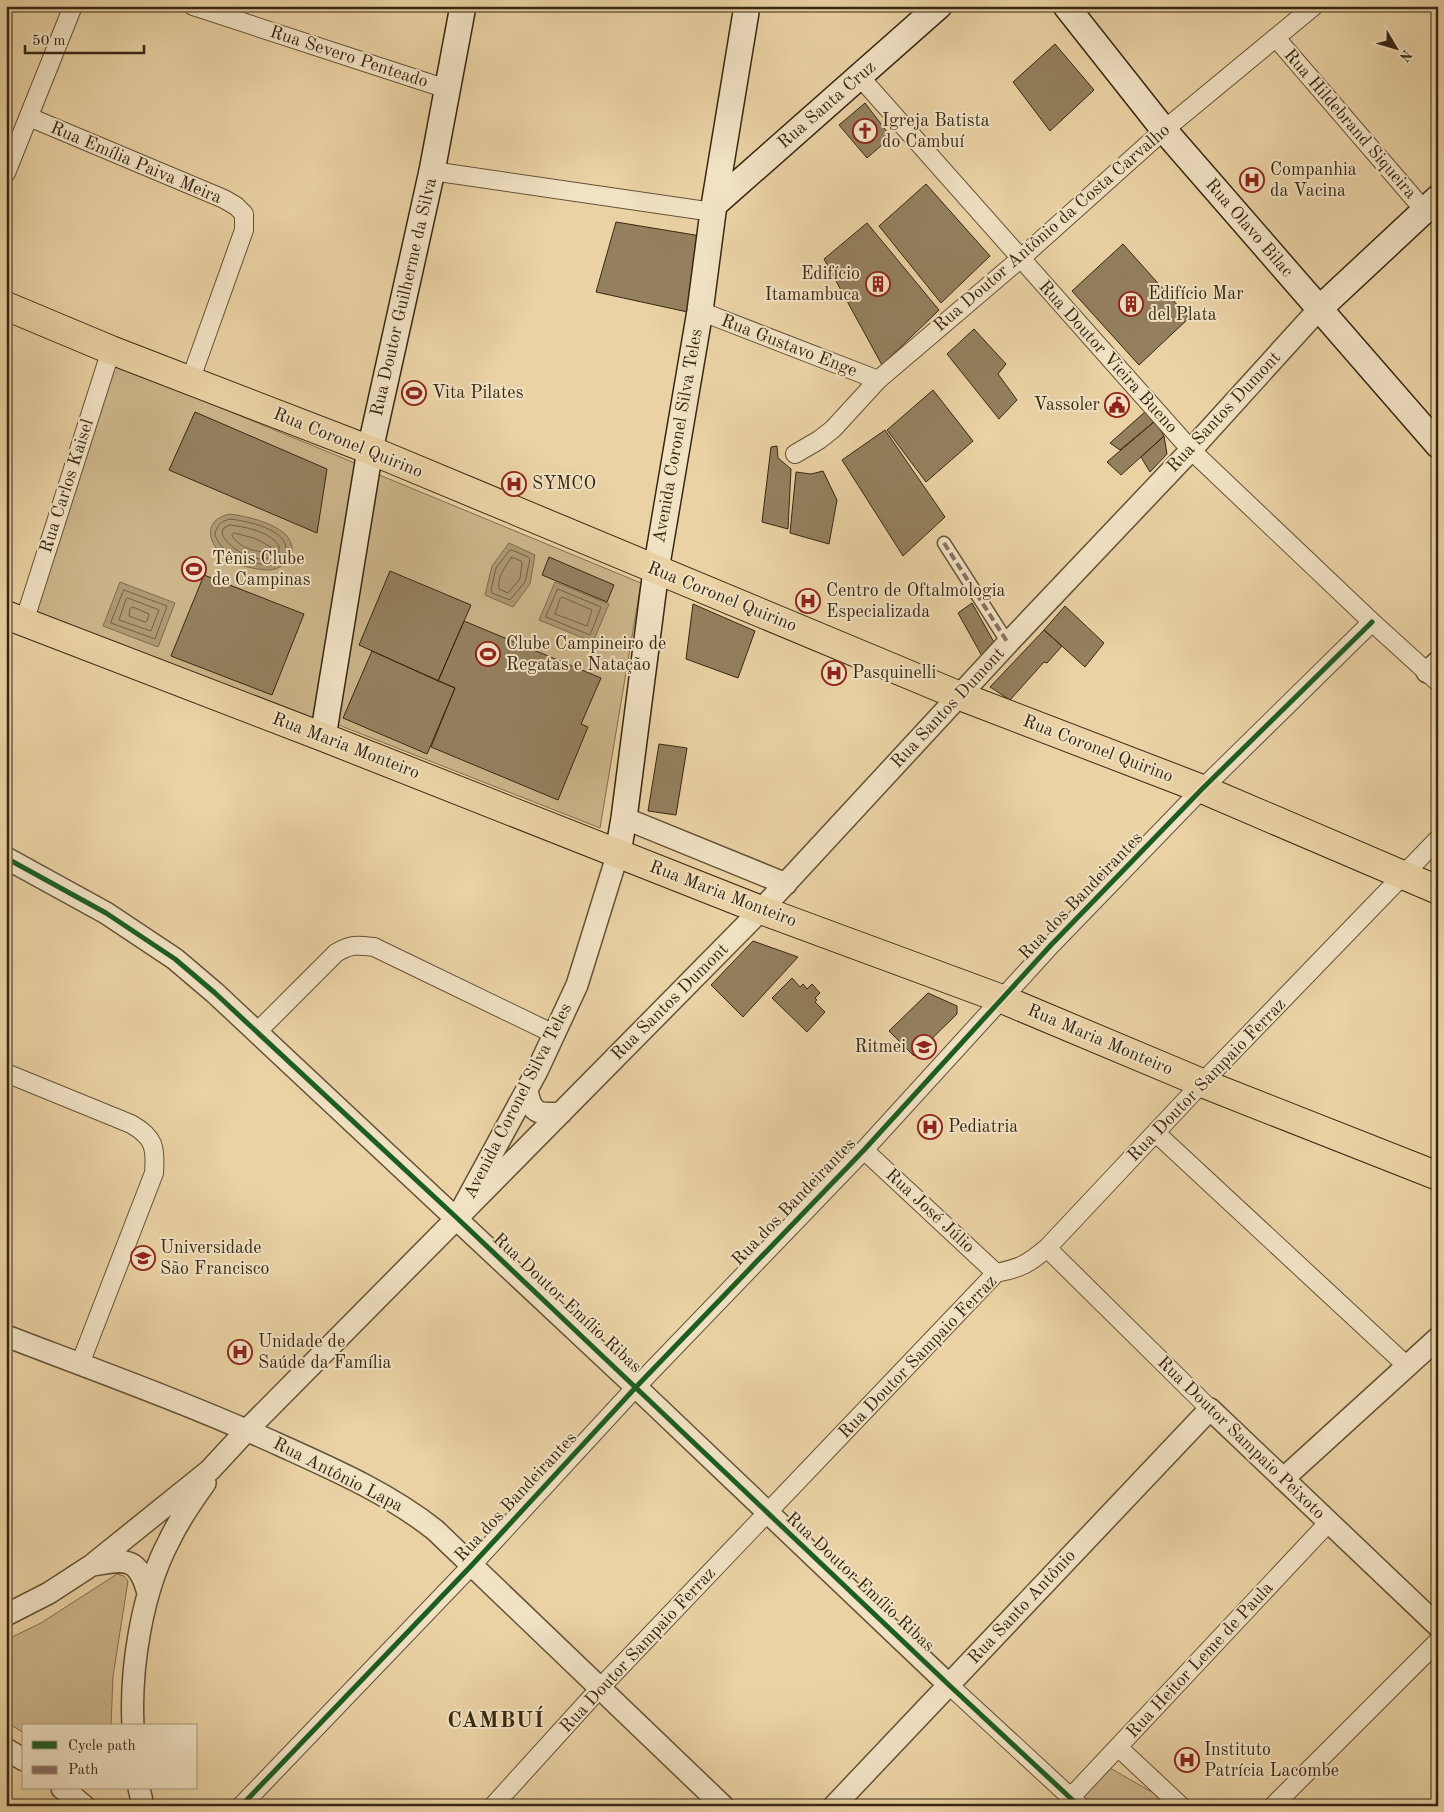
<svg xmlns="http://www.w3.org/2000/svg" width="1444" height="1812" font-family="'Old Standard TT',serif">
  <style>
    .green { fill: #ccb58b; stroke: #826e4e }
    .water { fill: #ad9872; stroke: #7e6b4c }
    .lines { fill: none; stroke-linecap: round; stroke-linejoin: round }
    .shore { stroke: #726042; stroke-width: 1 }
    .building { fill: #94805e; stroke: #372712 }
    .pedestrian-casing { stroke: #645236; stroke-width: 15 }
    .minor-casing { stroke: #645236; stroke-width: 20 }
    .tertiary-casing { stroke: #645236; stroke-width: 24 }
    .secondary-casing { stroke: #372712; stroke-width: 28 }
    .primary-casing { stroke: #372712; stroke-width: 30 }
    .pedestrian { stroke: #f1e2c4; stroke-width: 12 }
    .minor { stroke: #f1e2c4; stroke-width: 18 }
    .tertiary { stroke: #f1e2c4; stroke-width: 21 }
    .secondary { stroke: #f1e2c4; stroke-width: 25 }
    .primary { stroke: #ead2a4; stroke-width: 28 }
    .quiet { stroke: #8d6e63; stroke-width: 4; stroke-dasharray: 8 4; stroke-linecap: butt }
    .cycleway-casing { stroke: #f1e2c4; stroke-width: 8 }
    .cycleway { stroke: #1b5e20; stroke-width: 5 }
    .labels { text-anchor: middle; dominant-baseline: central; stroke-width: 4; stroke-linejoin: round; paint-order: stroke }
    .street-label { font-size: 18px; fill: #372712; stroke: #f1e2c4 }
    .poi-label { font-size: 18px; fill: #372712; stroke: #f1e2c4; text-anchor: start }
    .district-label { font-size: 22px; font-weight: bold; letter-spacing: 1px; fill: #372712; stroke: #f1e2c4 }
  </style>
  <rect width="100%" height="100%" fill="#ead2a4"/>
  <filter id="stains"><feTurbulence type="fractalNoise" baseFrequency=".004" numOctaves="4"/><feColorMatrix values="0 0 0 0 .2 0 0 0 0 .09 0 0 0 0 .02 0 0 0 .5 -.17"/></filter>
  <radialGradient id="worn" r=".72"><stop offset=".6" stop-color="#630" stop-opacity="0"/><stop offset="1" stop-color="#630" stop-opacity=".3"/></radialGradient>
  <!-- green -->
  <path class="green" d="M114,364L355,463L314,720L36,613Z
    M377,474L641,583L600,828L336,724Z
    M117,1574L124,1576L128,1581L113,1676L111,1726H24V1733L6,1722V1640L41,1623Z
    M1110,1768L1164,1799L1158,1806H1092L1083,1796Z"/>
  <!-- water -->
  <path class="water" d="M230,514C248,517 269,521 284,533C302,549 287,572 264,570C251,568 239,566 227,559C208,545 201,520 230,514Z
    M509,543L535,555L530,584L513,607L485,595L492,566Z
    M120,582L175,603L158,647L103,626Z
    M555,582L609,604L593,642L539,620Z"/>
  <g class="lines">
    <!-- shore -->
    <path class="shore" d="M230,519C247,521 288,529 286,551C286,556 282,562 277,564C273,566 267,565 262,564C242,562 223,555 215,535C216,526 221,521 230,519Z
      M230,525C245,527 270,531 279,546V554C264,568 229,551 222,534L223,529Z
      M234,533L254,538L271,547V550C259,555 237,547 232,535Z
      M512,550L528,557L530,559L525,582L510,600L492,593L491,590L496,568L509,551Z
      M511,558H514L521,561L522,563L520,579L508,593L499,589C497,578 505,567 511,558Z
      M558,589L601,607L590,635L546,617Z
      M124,590L167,606L155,639L111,623Z
      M562,597L592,610L587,626L555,614L560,599Z
      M128,598L159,610L151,631L119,620L126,599Z
      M133,607L149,614L147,621L145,622L129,616L130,609Z"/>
  </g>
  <!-- building -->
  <path class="building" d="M1055,44L1094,90L1050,131L1013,82Z
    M865,103L891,137L867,158L839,125Z
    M926,184L990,256L941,303L879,226Z
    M616,222L707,237L692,313L596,292Z
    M867,223L939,310L882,365L824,259Z
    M1123,244L1189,318L1139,365L1072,291Z
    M974,329L1006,364L998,374L1017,400L999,419L947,354Z
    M933,390L973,441L926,482L887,430Z
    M1146,411L1155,421L1120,450L1110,443Z
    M195,412L327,469L317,533L169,470Z
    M1155,421L1164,436L1121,475L1107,462Z
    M885,430L945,517L903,556L842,460Z
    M1164,436L1167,454L1150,472L1141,457Z
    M777,446L778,458L791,469L788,529L762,522L771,447Z
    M823,471L837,500L829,544L790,533L796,472L811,474Z
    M549,557L614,585L607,602L542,575Z
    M390,571L471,605L438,681L359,645Z
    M204,575L304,614L272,695L171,656Z
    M972,603L995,644L982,656L958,613Z
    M693,604L755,631L738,678L686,659Z
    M1065,606L1104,643L1085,667L1044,630Z
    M464,621L601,678L581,724L588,727L558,800L431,747L455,688L438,681Z
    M1044,630L1062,646L1047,663L1044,662L1010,700L990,687Z
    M372,651L455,688L427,754L343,718Z
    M659,744L687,748L676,815L648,811Z
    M753,941L798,957L743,1017L711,985Z
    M792,978L800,987L803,984L807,989L812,984L820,993L815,998L817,1000L815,1002L825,1012L807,1032L772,998Z
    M928,993L957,1006V1014L914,1056L889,1031Z"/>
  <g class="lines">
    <defs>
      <path id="pedestrian" d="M944,543L1008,643"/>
      <path id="minor" d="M193,6L447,89
        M1276,38L1424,210
        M860,77L1191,450L1372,622L1438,682
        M29,117L224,199L236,206L244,214V230L190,381
        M432,171L713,212
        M6,173L73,6
        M700,311L878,380
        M795,454L819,440L833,429L878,380L1020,259L1164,130L1314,6
        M24,622L111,350
        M257,1032L336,953C351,944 357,945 374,947L554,1034
        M6,1073L131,1124C154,1137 156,1147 154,1173L80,1364
        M1156,1133L1407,1366
        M864,1150L996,1273
        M1047,1248L1210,1409
        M949,1685L1079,1805
        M1119,1748L1181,1806
        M1071,1797L1329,1522
        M241,1806L471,1566L636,1387L864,1150L1051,945L1202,789L1372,622
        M493,1806L600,1688L996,1273C1021,1268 1028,1264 1047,1248L1202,1083L1438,839
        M1273,1806L1438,1641"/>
      <path id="tertiary" d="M1427,672L1438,662
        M624,818L786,884
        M6,858L106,913L175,959L215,993L636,1387L949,1685
        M527,1090C531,1113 538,1115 561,1113
        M457,1218L761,910L1008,643L1191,450L1319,309
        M6,1336C98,1371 192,1405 282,1446C335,1470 388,1493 435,1530L723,1806
        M1283,1479L1438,1338
        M93,1565C127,1559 138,1557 148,1593
        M6,1615L49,1593L92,1565L210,1470L247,1430L457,1218L537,1071L577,985L618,853
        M133,1726C130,1668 142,1592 169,1541C179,1520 192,1501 205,1483
        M6,1749L24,1760
        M62,1788L84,1806
        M139,1788L143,1806
        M834,1806L1210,1409L1438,1626"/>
      <path id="secondary" d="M1066,6L1164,130L1438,445
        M715,204L939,6
        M1319,309L1438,198
        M323,737L370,450L432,171L463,6
        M618,853L624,818L656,570L700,311L713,212L747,6"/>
      <path id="primary" d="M6,306L111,350L370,450L960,696L1202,789L1438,890
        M6,615L323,737L761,910L1002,999L1202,1083L1438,1176"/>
    </defs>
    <!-- pedestrian casing -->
    <use href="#pedestrian" class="pedestrian-casing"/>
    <!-- minor casing -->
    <use href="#minor" class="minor-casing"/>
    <!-- tertiary casing -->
    <use href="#tertiary" class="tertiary-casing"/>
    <!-- secondary casing -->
    <use href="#secondary" class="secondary-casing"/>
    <!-- primary casing -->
    <use href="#primary" class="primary-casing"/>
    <!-- pedestrian -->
    <use href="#pedestrian" class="pedestrian"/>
    <!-- minor -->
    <use href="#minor" class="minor"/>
    <!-- tertiary -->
    <use href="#tertiary" class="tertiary"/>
    <!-- secondary -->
    <use href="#secondary" class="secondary"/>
    <!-- primary -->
    <use href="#primary" class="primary"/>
    <!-- quiet -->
    <path class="quiet" d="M944,543L1008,643"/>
    <defs>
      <path id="cycleway" d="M6,858L106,913L175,959L215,993L457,1218L949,1685L1079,1806
        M241,1806L471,1566L636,1387L864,1150L1051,945L1202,789L1372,622"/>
    </defs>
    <!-- cycleway casing -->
    <use href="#cycleway" class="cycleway-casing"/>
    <!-- cycleway -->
    <use href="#cycleway" class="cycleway"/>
  </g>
  <!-- icons -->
  <defs>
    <symbol id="church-ring" viewBox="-11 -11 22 22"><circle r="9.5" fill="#f1e2c4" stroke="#8f2418" stroke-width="1.5"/><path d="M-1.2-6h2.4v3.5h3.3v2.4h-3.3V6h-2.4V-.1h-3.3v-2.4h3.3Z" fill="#8f2418"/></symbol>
    <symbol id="hospital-ring" viewBox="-11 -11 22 22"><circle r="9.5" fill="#f1e2c4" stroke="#8f2418" stroke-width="1.5"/><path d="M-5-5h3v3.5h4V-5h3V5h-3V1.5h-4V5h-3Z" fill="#8f2418"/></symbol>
    <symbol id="building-ring" viewBox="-11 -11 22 22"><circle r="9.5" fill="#f1e2c4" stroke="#8f2418" stroke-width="1.5"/><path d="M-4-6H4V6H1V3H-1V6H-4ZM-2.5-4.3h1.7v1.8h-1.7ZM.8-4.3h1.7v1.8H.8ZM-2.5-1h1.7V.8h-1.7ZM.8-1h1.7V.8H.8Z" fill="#8f2418"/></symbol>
    <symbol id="stadium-ring" viewBox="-11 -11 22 22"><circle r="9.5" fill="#f1e2c4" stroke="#8f2418" stroke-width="1.5"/><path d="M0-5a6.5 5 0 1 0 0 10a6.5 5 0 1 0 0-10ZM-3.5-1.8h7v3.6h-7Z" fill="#8f2418"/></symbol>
    <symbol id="civic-ring" viewBox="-11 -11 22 22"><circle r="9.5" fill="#f1e2c4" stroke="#8f2418" stroke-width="1.5"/><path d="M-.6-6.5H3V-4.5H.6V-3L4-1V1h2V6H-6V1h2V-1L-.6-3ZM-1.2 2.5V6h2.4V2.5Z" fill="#8f2418"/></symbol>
    <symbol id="school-ring" viewBox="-11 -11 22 22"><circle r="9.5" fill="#f1e2c4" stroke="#8f2418" stroke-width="1.5"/><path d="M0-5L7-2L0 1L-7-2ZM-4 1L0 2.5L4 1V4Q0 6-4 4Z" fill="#8f2418"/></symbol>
    <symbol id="university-ring" viewBox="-11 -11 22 22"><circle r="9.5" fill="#f1e2c4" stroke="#8f2418" stroke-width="1.5"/><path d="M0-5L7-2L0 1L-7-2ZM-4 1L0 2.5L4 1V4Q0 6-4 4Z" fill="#8f2418"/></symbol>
  </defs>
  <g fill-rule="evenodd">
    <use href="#church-ring" x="851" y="117" width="28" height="28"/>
    <use href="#hospital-ring" x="1238" y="166" width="28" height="28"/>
    <use href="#building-ring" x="864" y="270" width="28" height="28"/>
    <use href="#building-ring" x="1117" y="290" width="28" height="28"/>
    <use href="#stadium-ring" x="400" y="379" width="28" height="28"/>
    <use href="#civic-ring" x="1103" y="391" width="28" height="28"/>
    <use href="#hospital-ring" x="500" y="470" width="28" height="28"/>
    <use href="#stadium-ring" x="180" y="555" width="28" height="28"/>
    <use href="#hospital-ring" x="794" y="587" width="28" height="28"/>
    <use href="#stadium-ring" x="474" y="640" width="28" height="28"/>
    <use href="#hospital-ring" x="820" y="659" width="28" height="28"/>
    <use href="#school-ring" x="910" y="1033" width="28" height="28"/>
    <use href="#hospital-ring" x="916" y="1113" width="28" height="28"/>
    <use href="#university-ring" x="129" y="1244" width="28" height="28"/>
    <use href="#hospital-ring" x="226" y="1338" width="28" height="28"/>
    <use href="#hospital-ring" x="1173" y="1746" width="28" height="28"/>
  </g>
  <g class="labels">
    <!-- street labels -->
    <g class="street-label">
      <text transform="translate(349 57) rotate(18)">Rua Severo Penteado</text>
      <text transform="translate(827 105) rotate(-41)">Rua Santa Cruz</text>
      <text transform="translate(1350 124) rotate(49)">Rua Hildebrand Siqueira</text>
      <text transform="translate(136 163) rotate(23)">Rua Emília Paiva Meira</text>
      <text transform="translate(1052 228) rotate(-41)">Rua Doutor Antônio da Costa Carvalho</text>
      <text transform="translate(1249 228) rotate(49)">Rua Olavo Bilac</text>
      <text transform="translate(404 297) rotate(-77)">Rua Doutor Guilherme da Silva</text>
      <text transform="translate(789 346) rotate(21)">Rua Gustavo Enge</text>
      <text transform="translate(1108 357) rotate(48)">Rua Doutor Vieira Bueno</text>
      <text transform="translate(1224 412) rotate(-47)">Rua Santos Dumont</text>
      <text transform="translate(678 436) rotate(-80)">Avenida Coronel Silva Teles</text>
      <text transform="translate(348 443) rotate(22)">Rua Coronel Quirino</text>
      <text transform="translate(67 486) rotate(-72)">Rua Carlos Kaisel</text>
      <text transform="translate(722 597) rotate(22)">Rua Coronel Quirino</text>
      <text transform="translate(948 708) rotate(-47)">Rua Santos Dumont</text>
      <text transform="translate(346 746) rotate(21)">Rua Maria Monteiro</text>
      <text transform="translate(1098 749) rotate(21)">Rua Coronel Quirino</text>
      <text transform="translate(723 894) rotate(21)">Rua Maria Monteiro</text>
      <text transform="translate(1081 896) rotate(-46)">Rua dos Bandeirantes</text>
      <text transform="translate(670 1002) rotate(-45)">Rua Santos Dumont</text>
      <text transform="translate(1100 1040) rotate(23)">Rua Maria Monteiro</text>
      <text transform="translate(1207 1080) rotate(-46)">Rua Doutor Sampaio Ferraz</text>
      <text transform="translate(518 1101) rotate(-63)">Avenida Coronel Silva Teles</text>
      <text transform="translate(794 1202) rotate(-46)">Rua dos Bandeirantes</text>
      <text transform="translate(930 1211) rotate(43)">Rua José Júlio</text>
      <text transform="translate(567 1303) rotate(43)">Rua Doutor Emílio Ribas</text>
      <text transform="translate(918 1357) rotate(-46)">Rua Doutor Sampaio Ferraz</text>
      <text transform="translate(1241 1438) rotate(44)">Rua Doutor Sampaio Peixoto</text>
      <text transform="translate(338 1475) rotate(27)">Rua Antônio Lapa</text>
      <text transform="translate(516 1497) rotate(-47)">Rua dos Bandeirantes</text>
      <text transform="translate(860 1582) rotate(43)">Rua Doutor Emílio Ribas</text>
      <text transform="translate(1022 1607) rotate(-47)">Rua Santo Antônio</text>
      <text transform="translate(638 1650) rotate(-47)">Rua Doutor Sampaio Ferraz</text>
      <text transform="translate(1200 1660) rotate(-47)">Rua Heitor Leme de Paula</text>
    </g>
    <!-- poi labels -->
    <g class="poi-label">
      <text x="882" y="121">Igreja Batista<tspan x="882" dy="21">do Cambuí</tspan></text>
      <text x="1270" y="170">Companhia<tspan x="1270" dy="21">da Vacina</tspan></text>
      <text x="860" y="274" text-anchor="end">Edifício<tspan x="860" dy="21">Itamambuca</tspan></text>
      <text x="1148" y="294">Edifício Mar<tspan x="1148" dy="21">del Plata</tspan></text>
      <text x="432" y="393">Vita Pilates</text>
      <text x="1100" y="405" text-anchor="end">Vassoler</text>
      <text x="532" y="484">SYMCO</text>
      <text x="212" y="559">Tênis Clube<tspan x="212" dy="21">de Campinas</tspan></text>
      <text x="826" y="591">Centro de Oftalmologia<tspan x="826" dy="21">Especializada</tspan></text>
      <text x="506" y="644">Clube Campineiro de<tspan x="506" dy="21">Regatas e Natação</tspan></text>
      <text x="852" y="673">Pasquinelli</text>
      <text x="906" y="1047" text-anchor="end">Ritmei</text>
      <text x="948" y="1127">Pediatria</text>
      <text x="160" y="1248">Universidade<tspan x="160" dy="21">São Francisco</tspan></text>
      <text x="258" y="1342">Unidade de<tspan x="258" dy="21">Saúde da Família</tspan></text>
      <text x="1204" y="1750">Instituto<tspan x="1204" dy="21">Patrícia Lacombe</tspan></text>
    </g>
    <!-- district labels -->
    <g class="district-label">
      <text x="496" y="1721">CAMBUÍ</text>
    </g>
  </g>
  <!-- margin -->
  <rect width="1444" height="1812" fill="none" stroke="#ead2a4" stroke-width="25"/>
  <rect x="8" y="8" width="1429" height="1797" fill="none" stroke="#372712" stroke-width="2.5"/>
  <rect x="12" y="12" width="1419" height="1787" fill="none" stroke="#372712"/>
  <!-- legend -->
  <rect x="22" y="1724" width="175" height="65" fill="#f1e2c4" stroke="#a7977d"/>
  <rect x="32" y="1741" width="25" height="8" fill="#1b5e20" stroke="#a7977d"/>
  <text x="68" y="1750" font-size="15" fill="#372712">Cycle path</text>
  <rect x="32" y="1766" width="25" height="8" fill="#8d6e63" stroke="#a7977d"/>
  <text x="68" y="1774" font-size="15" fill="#372712">Path</text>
  <!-- north arrow -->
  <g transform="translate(1396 48) rotate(128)" stroke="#f1e2c4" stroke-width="4" paint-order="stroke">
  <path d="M0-4L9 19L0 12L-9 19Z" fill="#372712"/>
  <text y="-8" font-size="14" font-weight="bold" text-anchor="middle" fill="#372712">N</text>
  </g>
  <!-- scale -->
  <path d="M25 45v8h119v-8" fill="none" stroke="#372712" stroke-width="2.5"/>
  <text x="32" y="45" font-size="15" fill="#372712" stroke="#f1e2c4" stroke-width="4" paint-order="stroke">50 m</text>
  <rect width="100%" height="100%" filter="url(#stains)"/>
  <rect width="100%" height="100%" fill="url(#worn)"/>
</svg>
